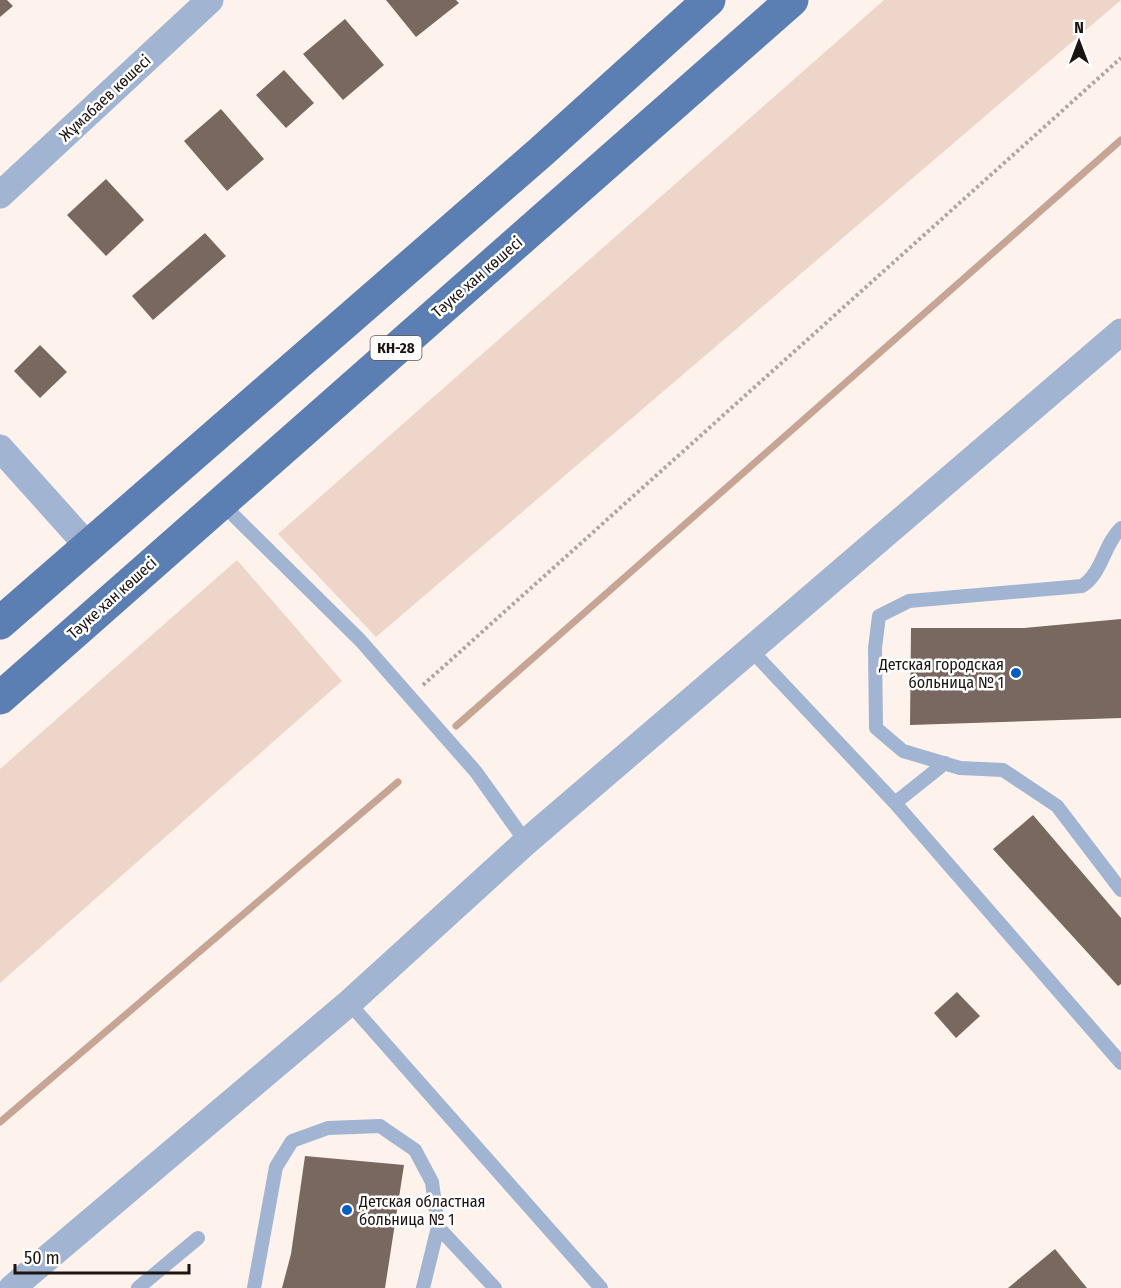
<svg xmlns="http://www.w3.org/2000/svg" width="1121" height="1288" font-family="'Fira Sans Condensed',sans-serif">
  <style>
    .green { fill: #edd5ca }
    .lines { fill: none; stroke-linecap: round; stroke-linejoin: round }
    .stream { stroke: #c7a595; stroke-width: 7 }
    .building { fill: #786860 }
    .path { stroke: #b0a6a1; stroke-width: 4; stroke-dasharray: 3 3; stroke-linecap: butt }
    .service { stroke: #a1b5d3; stroke-width: 14 }
    .minor { stroke: #a1b5d3; stroke-width: 27 }
    .primary { stroke: #5b7fb3; stroke-width: 33 }
    .poi-dot { fill: #065dc6; stroke: #fff; stroke-width: 2 }
    .labels { text-anchor: middle; dominant-baseline: central; stroke-width: 5; stroke-linejoin: round; paint-order: stroke }
    .shield { fill: #fff; stroke: #5f5a58; stroke-width: 1.5 }
    .shield-label { font-size: 15px; font-weight: bold; fill: #1b1411 }
    .street-label { font-size: 16px; fill: #1b1411; stroke: #fff }
    .poi-label { font-size: 16px; fill: #1b1411; stroke: #fff; text-anchor: end }
  </style>
  <rect width="100%" height="100%" fill="#fef2ec"/>
  <!-- green -->
  <path class="green" d="M884,0H1121L376,637L278,534Z
    M237,560L342,681L0,983V769Z"/>
  <g class="lines">
    <!-- stream -->
    <path class="stream" d="M456,726L1121,140
      M0,1122L398,782"/>
  </g>
  <!-- building -->
  <path class="building" d="M0,0H7L13,6L0,17Z
    M386,0H456L459,3L416,37Z
    M345,19L384,65L343,100L303,54Z
    M284,70L314,103L286,128L256,95Z
    M221,109L264,159L227,191L184,141Z
    M106,179L144,220L106,256L67,215Z
    M205,233L226,256L153,320L132,296Z
    M40,345L67,372L40,398L14,371Z
    M1121,619V718L910,725L911,628H1024Z
    M1033,815L1121,918V984L1118,986L993,849Z
    M957,992L980,1016L956,1038L934,1013Z
    M305,1156L404,1165L385,1288H282L291,1254Z
    M1055,1249L1087,1288H1008Z"/>
  <g class="lines">
    <!-- path -->
    <path class="path" d="M423,685L1121,58"/>
    <!-- service -->
    <path class="service" d="M221,503L360,640L476,772L526,842
      M1121,528C1104,544 1102,574 1082,586L909,601L879,616L875,648L876,728L903,751L960,768L1003,770L1057,806L1121,890
      M751,650L895,803L945,763
      M895,803L1121,1063
      M349,1003L601,1288
      M438,1227L495,1288
      M138,1288L198,1238
      M254,1288L276,1167L292,1141L328,1128L380,1126L415,1150L432,1182L438,1227L423,1288"/>
    <!-- minor -->
    <path class="minor" d="M0,195L210,0
      M0,448L87,545
      M12,1288L349,1003L526,842L1121,332"/>
    <!-- primary -->
    <path class="primary" d="M0,623L542,151L709,0
      M0,698L792,0"/>
  </g>
  <!-- markers -->
  <g class="poi-dot">
    <circle cx="1016" cy="673" r="6"/>
    <circle cx="347" cy="1210" r="6"/>
  </g>
  <g class="labels">
    <!-- shield labels -->
    <rect class="shield" x="370.5" y="336" width="51" height="24" rx="4.5"/>
    <g class="shield-label">
      <text x="396" y="348">КН-28</text>
    </g>
    <!-- street labels -->
    <g class="street-label">
      <text transform="translate(105 98) rotate(-43)">Жұмабаев көшесі</text>
      <text transform="translate(477 277) rotate(-41)">Тәуке хан көшесі</text>
      <text transform="translate(112 598) rotate(-42)">Тәуке хан көшесі</text>
    </g>
    <!-- poi labels -->
    <g class="poi-label">
      <text x="1004" y="664">Детская городская<tspan x="1004" dy="18">больница № 1</tspan></text>
      <text x="359" y="1201" text-anchor="start">Детская областная<tspan x="359" dy="18">больница № 1</tspan></text>
    </g>
  </g>
  <!-- north arrow -->
  <g transform="translate(1079 42)" stroke="#ffffff" stroke-width="4.5" paint-order="stroke">
  <path d="M0-4.5L10 22L0 15L-10 22Z" fill="#1b1411"/>
  <text y="-9" font-size="16" font-weight="bold" text-anchor="middle" fill="#1b1411">N</text>
  </g>
  <!-- scale -->
  <path d="M15 1264v9h174v-9" fill="none" stroke="#1b1411" stroke-width="3"/>
  <text x="24" y="1264" font-size="18" fill="#1b1411" stroke="#ffffff" stroke-width="4.5" paint-order="stroke">50 m</text>
</svg>
